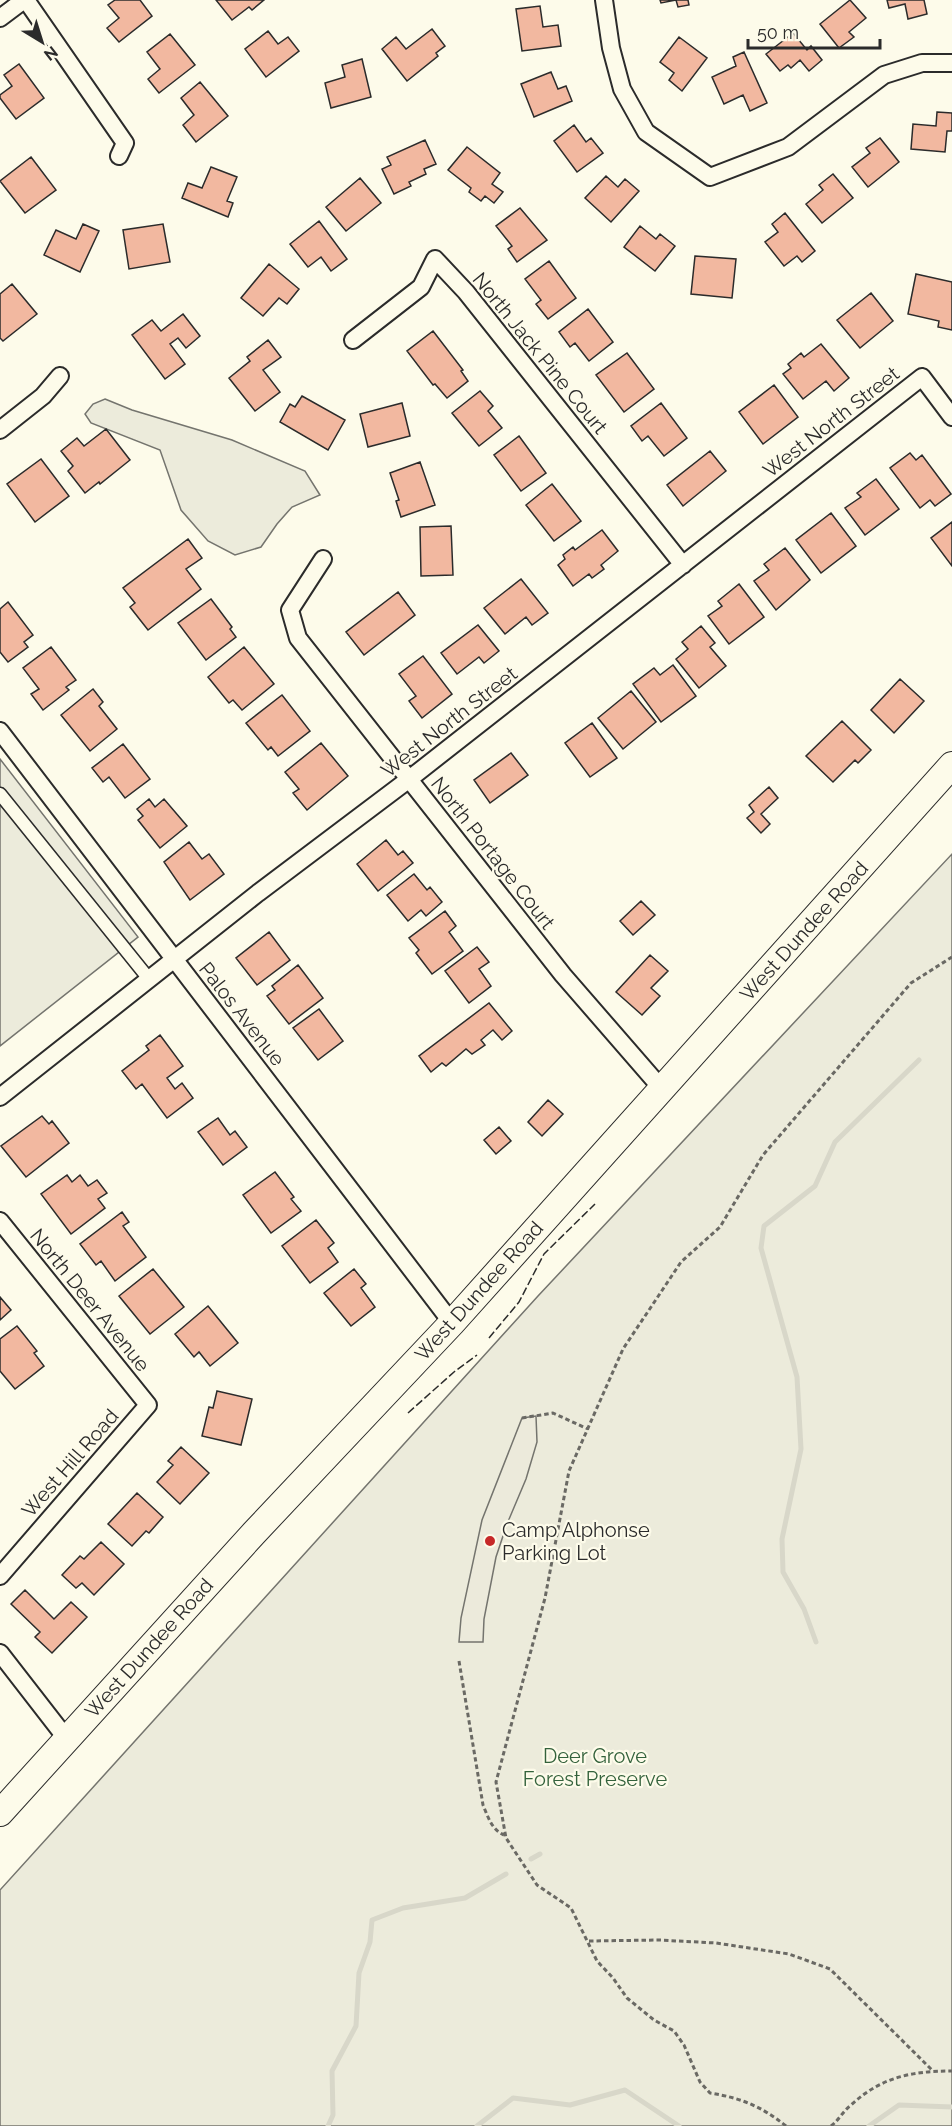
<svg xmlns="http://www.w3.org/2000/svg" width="952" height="2126" font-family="Raleway,sans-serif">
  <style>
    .green { fill: #ecebdb; stroke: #74746e; stroke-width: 1.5 }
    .parking { fill: #eceadb; stroke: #74746e; stroke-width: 1.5 }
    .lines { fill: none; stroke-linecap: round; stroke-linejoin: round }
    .stream { stroke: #d8d7c9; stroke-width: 5 }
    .building { fill: #f2b8a0; stroke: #2b2b2b; stroke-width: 1.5 }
    .pedestrian-casing { stroke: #2b2b2b; stroke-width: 15 }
    .minor-casing { stroke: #2b2b2b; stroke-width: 20 }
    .primary-casing { stroke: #2b2b2b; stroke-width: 28 }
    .path { stroke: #6a6964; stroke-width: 3; stroke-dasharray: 4.5 3; stroke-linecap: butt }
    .pedestrian { stroke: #fdfbea; stroke-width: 12 }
    .minor { stroke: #fdfbea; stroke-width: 16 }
    .primary { stroke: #fdfbea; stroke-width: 26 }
    .fence { stroke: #2b2b2b; stroke-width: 1.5; stroke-dasharray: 8 3; stroke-linecap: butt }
    .poi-dot { fill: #c62828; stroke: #fdfbea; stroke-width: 2 }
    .labels { text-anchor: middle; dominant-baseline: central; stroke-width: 4.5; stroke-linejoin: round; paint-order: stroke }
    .street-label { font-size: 20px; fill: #2b2b2b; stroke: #fdfbea }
    .poi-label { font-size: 20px; fill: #2b2b2b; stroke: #fdfbea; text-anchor: start }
    .park-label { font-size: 20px; fill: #34623c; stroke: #fdfbea }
  </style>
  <rect width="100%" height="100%" fill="#fdfbea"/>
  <!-- green -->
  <path class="green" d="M105,399L132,410L232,440L305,471L320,495L292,507L277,524L261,547L235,555L208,541L181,510L160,450L91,423L85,414L93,404Z
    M0,759L138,937L0,1046Z
    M952,854V2126H0V1890L538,1296Z"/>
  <!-- parking -->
  <path class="parking" d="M536,1416L537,1442L526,1479L507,1524L496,1557L484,1619L483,1642H459L461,1618L482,1520L522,1418Z"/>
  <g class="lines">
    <!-- stream -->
    <path class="stream" d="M816,1642L804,1609L783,1572L782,1539L801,1449L797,1377L761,1248L764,1226L815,1186L835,1142L919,1060
      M531,1859L540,1854
      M328,2126L333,2115L332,2071L356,2026L359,1973L370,1942L372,1920L403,1908L465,1898L506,1874
      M477,2126L513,2098L570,2105L625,2090L679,2126
      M869,2126L899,2105L952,2107"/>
  </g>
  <!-- building -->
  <path class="building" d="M115,0H140L152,16L119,42L107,28L119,18L108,5Z
    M216,0H264L252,10L249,7L232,20Z
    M660,0H688L689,5L678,7L676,0L661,3Z
    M850,0L866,18L849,32L854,37L839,48L820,24Z
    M887,0H924L927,14L908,19L905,4L889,8Z
    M540,6L543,27L558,25L561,46L522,51L516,9Z
    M432,29L445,46L436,53L438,56L407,81L382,49L396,37L406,49Z
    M268,31L278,44L288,37L299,51L266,77L245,49Z
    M793,33L807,50L811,46L822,60L809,71L800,60L791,68L788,65L780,71L766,54Z
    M170,34L195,65L159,93L148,79L160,69L147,52Z
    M679,37L707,58L682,91L669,80L674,73L660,62Z
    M744,52L767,103L750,111L743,95L724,104L712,77L736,66L733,57Z
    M362,59L371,97L331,108L325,83L345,77L342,65Z
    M19,64L44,98L16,119L0,98V95L12,86L4,75Z
    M551,72L558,89L566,86L572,101L534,117L521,84Z
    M200,82L228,116L196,142L183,125L194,115L181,98Z
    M937,112L952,113V131H947L945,152L911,149L913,124L936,126Z
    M574,125L586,142L591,138L603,153L577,172L554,141Z
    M880,138L899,162L868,187L852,167L870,153L866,148Z
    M425,140L436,164L424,169L426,174L409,182L411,186L394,194L382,169L391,165L387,157Z
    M467,147L500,173L492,184L503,192L494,203L485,196L481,201L469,192L471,188L448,170Z
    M31,157L56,190L25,213L0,181Z
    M211,167L237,177L227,201L233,203L228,217L182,198L188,183L202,188Z
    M833,174L853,198L822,223L806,204L823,190L819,185Z
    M606,176L618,187L625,179L639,191L611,222L585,198Z
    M360,178L381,203L346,231L326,207Z
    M520,208L547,240L517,262L508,249L512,246L496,226Z
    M785,213L815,251L802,262L797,256L784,266L765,242L778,232L772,224Z
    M319,221L347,259L331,271L321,257L308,267L290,244Z
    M83,224L99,231L80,272L44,255L56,230L76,239Z
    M163,224L170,262L129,269L123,230Z
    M640,226L656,239L660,234L675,246L655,271L624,247Z
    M695,256L736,259L732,298L691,294Z
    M549,261L576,298L548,319L536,304L541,300L525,279Z
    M269,264L299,289L287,304L279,298L263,316L241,298Z
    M916,274L952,282V330L938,327L939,321L908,314Z
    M12,284L37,314L3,341L0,338V294Z
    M871,293L893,321L860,348L837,320Z
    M588,309L613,342L589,361L575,343L570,347L559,332Z
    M183,314L200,336L186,348L178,338L170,344L185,364L165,379L132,335L152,320L161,331Z
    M433,331L463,370L461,371L468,381L447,398L435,384L433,385L407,351Z
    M268,340L281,357L263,370L280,392L255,411L229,378L250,361L247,357Z
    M821,344L849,378L834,391L826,381L803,399L783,374L791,368L788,364L801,353L804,357Z
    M627,353L654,389L624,412L596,375Z
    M774,385L798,417L763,444L739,412Z
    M480,391L493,406L488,411L502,428L479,446L452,413Z
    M302,396L345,420L328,450L280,422L290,404L295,407Z
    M402,403L410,436L368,447L360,414Z
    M661,403L687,438L664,456L648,436L642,441L631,426Z
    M106,429L130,460L100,484L99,482L85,493L68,471L73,466L61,451L77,438L84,446Z
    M519,436L546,473L521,491L494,455Z
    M710,451L726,471L683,506L667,485Z
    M910,453L916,460L922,455L951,494L935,506L930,500L920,508L890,468Z
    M41,459L69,496L35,522L7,484Z
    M420,462L435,505L401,517L396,501L399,500L390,473Z
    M876,479L899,509L865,535L845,508L861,497L857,493Z
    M552,484L581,521L554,541L526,505Z
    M831,513L856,546L821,573L796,540Z
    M952,522V566L931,538Z
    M451,526L453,575L421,576L420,527Z
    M602,530L618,551L601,565L604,569L592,578L589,574L573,586L558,565L565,559L563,555L573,547L575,550Z
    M188,539L202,558L186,569L201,589L148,630L130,607L135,603L123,588Z
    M785,548L810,580L776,610L754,581L769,570L764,564Z
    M521,579L548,613L532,625L526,617L505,634L484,608Z
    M739,584L764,617L729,644L708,616L722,606L718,601Z
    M398,592L415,615L364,655L346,632Z
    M211,599L232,627L230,629L236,637L206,660L178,623Z
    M8,602L33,635L24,642L28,647L8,662L0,652V609Z
    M478,625L499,651L484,663L479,657L457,674L441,653Z
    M701,626L715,643L710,647L726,666L699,688L676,659L688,649L682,642Z
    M51,647L76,680L66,687L69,690L43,710L31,694L39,689L23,668Z
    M244,647L274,684L242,710L233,700L229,703L208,677Z
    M423,656L452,694L422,718L409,701L416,696L399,674Z
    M673,665L696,696L661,722L633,684L654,668L660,675Z
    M900,679L924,701L894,733L871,710Z
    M93,689L103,702L99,706L117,729L90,751L61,715Z
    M631,691L656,722L623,749L598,718Z
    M282,695L310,731L278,756L271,747L268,750L246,723Z
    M842,721L871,750L858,763L855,760L833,782L806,756Z
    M592,723L617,758L590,777L565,743Z
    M321,743L348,776L307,810L293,793L299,789L285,772Z
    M123,744L150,779L125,798L109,777L103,782L92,768Z
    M511,753L528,775L490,803L474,780Z
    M769,787L778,798L761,814L770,824L761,833L747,818L754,812L749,805Z
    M149,799L155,807L164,799L187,826L160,848L138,820L143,816L137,809Z
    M386,840L398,855L403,851L413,863L378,891L357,864Z
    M189,842L202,859L209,854L224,874L190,900L164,862Z
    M414,874L427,890L430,887L442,902L426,916L421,910L408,921L387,895Z
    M641,901L655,915L633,935L620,921Z
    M445,911L456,926L449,932L463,951L432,974L416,953L419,950L409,938Z
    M269,932L290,960L257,985L236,958Z
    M477,947L489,962L479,969L491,986L469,1003L445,971Z
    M650,955L668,971L651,988L660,996L642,1015L616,992Z
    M298,965L323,998L289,1024L267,996L275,990L272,986Z
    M489,1003L512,1031L502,1040L493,1030L481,1040L485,1045L472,1054L466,1049L446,1066L442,1063L431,1072L419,1056Z
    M319,1009L343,1041L318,1060L293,1028Z
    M160,1035L183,1066L167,1078L175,1089L182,1083L193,1098L167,1118L142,1084L136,1089L122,1071L149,1050L146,1046Z
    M548,1100L563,1114L542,1136L528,1122Z
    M42,1116L49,1124L52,1121L69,1143L26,1177L1,1146Z
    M218,1118L230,1135L235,1131L247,1147L223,1165L198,1132Z
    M499,1127L511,1141L496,1154L484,1140Z
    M275,1172L294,1197L291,1199L301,1211L271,1233L243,1195Z
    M67,1175L72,1182L80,1175L88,1186L97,1180L107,1193L98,1199L105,1208L71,1234L41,1194Z
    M122,1212L129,1222L123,1226L146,1257L115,1281L101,1261L96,1265L80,1244Z
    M316,1220L334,1243L328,1248L338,1262L310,1283L282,1246Z
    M153,1269L184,1307L150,1334L119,1296Z
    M354,1269L366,1284L361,1288L375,1307L351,1326L324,1293Z
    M0,1297L11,1310L0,1320Z
    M208,1306L238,1343L210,1366L199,1352L194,1357L175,1334Z
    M17,1326L37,1351L34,1353L44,1366L15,1389L0,1371V1339Z
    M217,1391L252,1399L241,1445L202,1436L209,1407L213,1408Z
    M181,1447L209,1473L180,1504L157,1482L173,1465L168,1461Z
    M137,1493L163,1517L149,1533L146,1531L132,1546L108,1524Z
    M101,1542L124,1564L94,1595L82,1583L76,1588L62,1575L80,1556L84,1559Z
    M25,1590L54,1619L71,1602L87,1617L52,1653L35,1637L40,1632L11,1604Z"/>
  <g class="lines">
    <defs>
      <path id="pedestrian" d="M0,794L149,979"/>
      <path id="minor" d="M26,0L125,143L119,156
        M604,0L611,48L622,89L646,132L710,177L788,147L884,75L922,63H952
        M0,18L24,0
        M353,340L421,287L435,259L466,292L683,565
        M0,430L43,396L60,376
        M323,559L290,610L298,638L563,975L662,1089
        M0,731C149,929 302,1125 452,1323
        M0,1097L258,893L408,780L922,377L952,417
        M0,1221L148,1405L0,1576
        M0,1653L66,1738"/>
      <path id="primary" d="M0,1813L254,1533L452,1323L952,765"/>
    </defs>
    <!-- pedestrian casing -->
    <use href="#pedestrian" class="pedestrian-casing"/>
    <!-- minor casing -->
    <use href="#minor" class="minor-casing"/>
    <!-- primary casing -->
    <use href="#primary" class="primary-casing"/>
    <!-- path -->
    <path class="path" d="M522,1418L553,1413L588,1429
      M459,1661L483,1805C488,1817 492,1830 504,1835
      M589,1941L659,1940L716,1943L789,1954L830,1969L933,2071
      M786,2126C761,2106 741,2098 710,2093L700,2082L684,2045L674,2031L654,2020L627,1998L613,1978L597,1961L571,1908L537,1885L506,1838L496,1782L545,1598L569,1471L623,1349L681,1262L720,1227L763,1155L911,983L952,957
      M831,2126C839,2120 843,2111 851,2105C881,2077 912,2071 952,2071"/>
    <!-- pedestrian -->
    <use href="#pedestrian" class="pedestrian"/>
    <!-- minor -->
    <use href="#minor" class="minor"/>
    <!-- primary -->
    <use href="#primary" class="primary"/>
    <!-- fence -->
    <path class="fence" d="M489,1338L519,1302L544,1254L595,1204
      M408,1413L454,1372L477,1355"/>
  </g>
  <!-- markers -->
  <circle class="poi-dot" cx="490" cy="1541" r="6"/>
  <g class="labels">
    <!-- street labels -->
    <g class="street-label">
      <text transform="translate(540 353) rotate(51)">North Jack Pine Court</text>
      <text transform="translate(831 422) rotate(-38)">West North Street</text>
      <text transform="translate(449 722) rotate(-38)">West North Street</text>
      <text transform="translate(493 853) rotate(52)">North Portage Court</text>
      <text transform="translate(804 931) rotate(-48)">West Dundee Road</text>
      <text transform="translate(242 1014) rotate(52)">Palos Avenue</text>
      <text transform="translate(479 1291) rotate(-48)">West Dundee Road</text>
      <text transform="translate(90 1300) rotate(51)">North Deer Avenue</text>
      <text transform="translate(70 1463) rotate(-49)">West Hill Road</text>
      <text transform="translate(149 1648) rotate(-48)">West Dundee Road</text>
    </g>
    <!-- poi labels -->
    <g class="poi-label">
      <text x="502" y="1530">Camp Alphonse<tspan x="502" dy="23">Parking Lot</tspan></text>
    </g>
    <!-- park labels -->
    <g class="park-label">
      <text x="595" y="1756">Deer Grove<tspan x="595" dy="23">Forest Preserve</tspan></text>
    </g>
  </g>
  <!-- north arrow -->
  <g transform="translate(42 42) rotate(142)" stroke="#fdfbea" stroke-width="4.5" paint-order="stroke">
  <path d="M0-4.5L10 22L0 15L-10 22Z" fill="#2b2b2b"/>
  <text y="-9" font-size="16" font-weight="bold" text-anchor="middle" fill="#2b2b2b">N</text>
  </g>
  <!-- scale -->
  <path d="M748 39v9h132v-9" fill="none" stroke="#2b2b2b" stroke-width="3"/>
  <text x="757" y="39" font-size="18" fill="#2b2b2b" stroke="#fdfbea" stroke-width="4.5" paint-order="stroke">50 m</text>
</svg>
